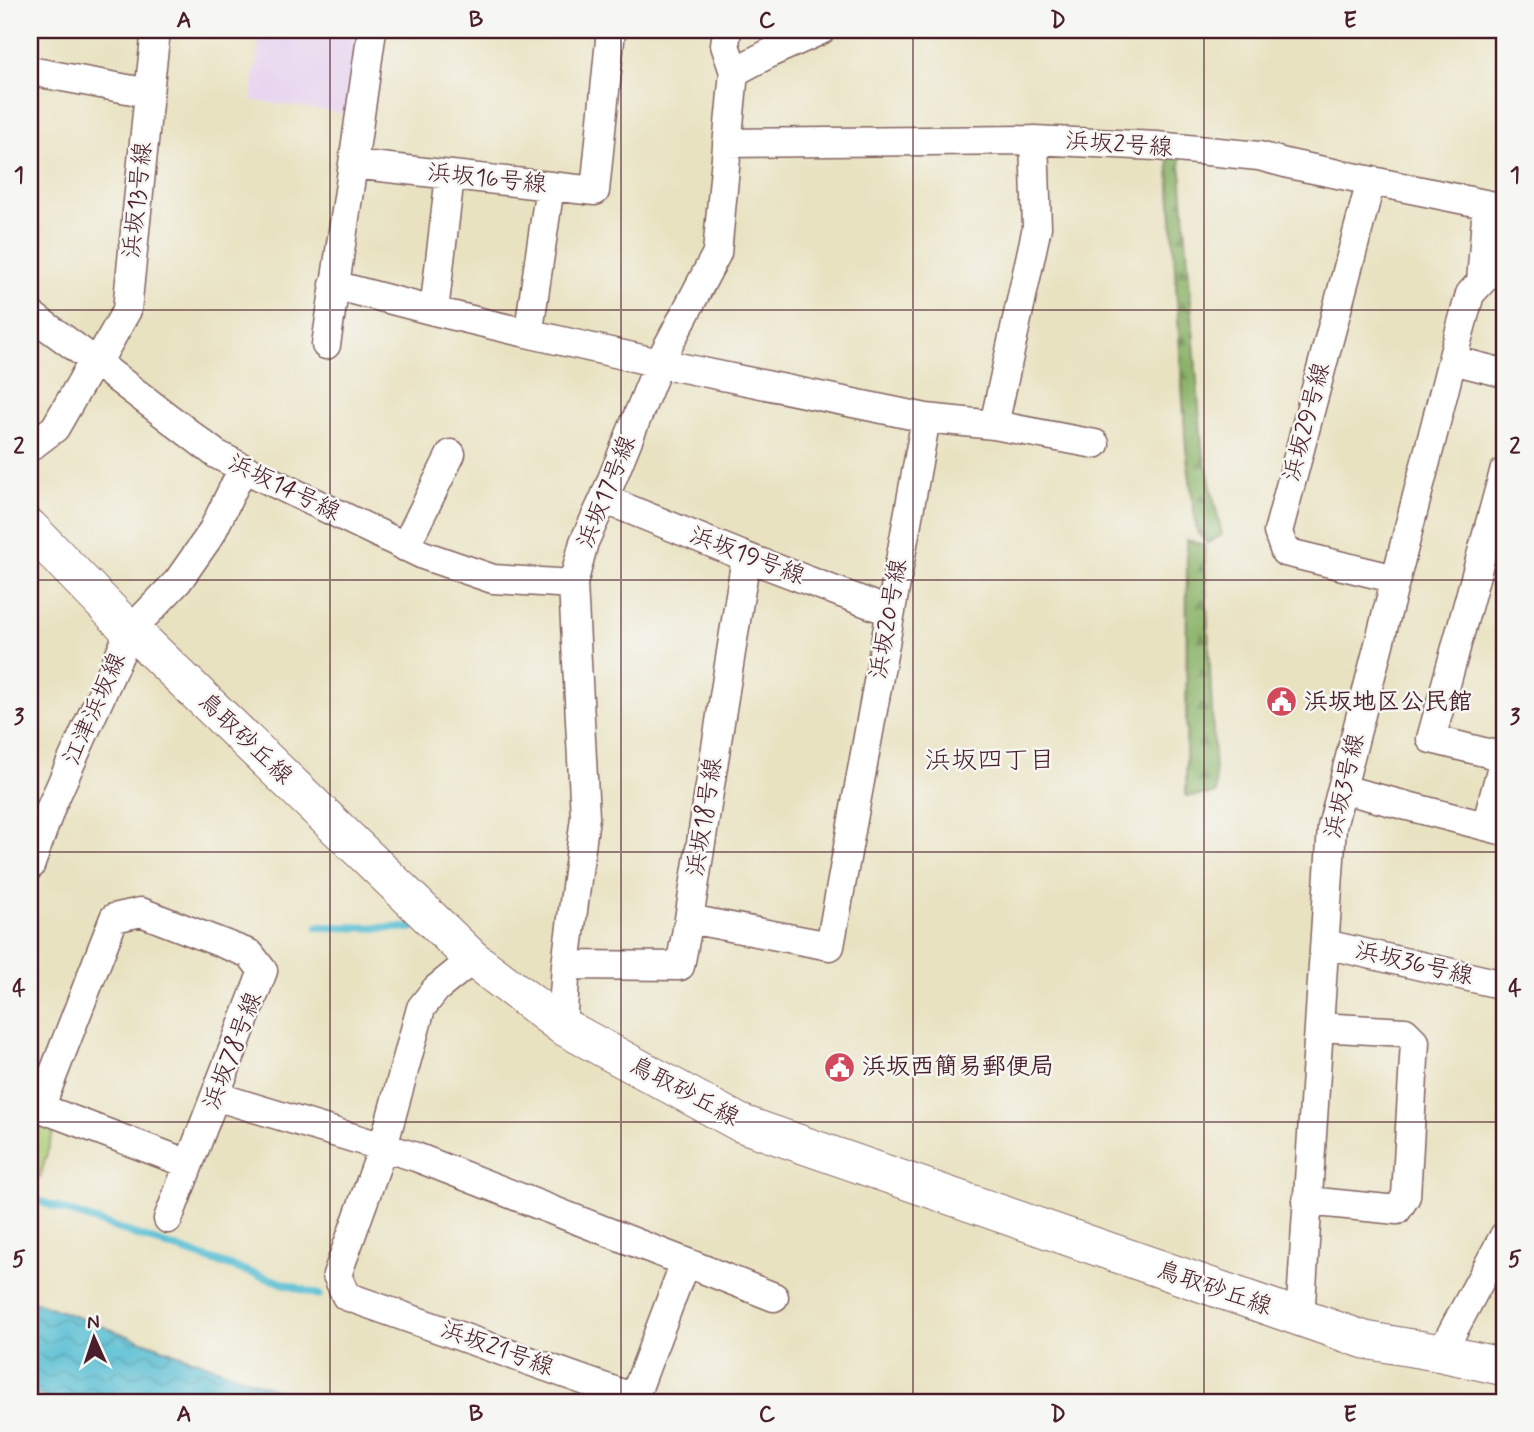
<svg xmlns="http://www.w3.org/2000/svg" width="1534" height="1432" font-family="Mynerve,'Klee One',sans-serif">
  <style>
    .built { fill: #e7d2ef }
    .green { fill: #adcf77; stroke: #7c7751; stroke-width: 2 }
    .forest { fill: url(#forest-firs); stroke: #6a684a; stroke-width: 2 }
    .water { fill: url(#water-waves); stroke: #506e7f; stroke-width: 2 }
    .lines { fill: none; stroke-linecap: round; stroke-linejoin: round }
    .stream { stroke: #56bed3; stroke-width: 8 }
    .minor-casing { stroke: #826360; stroke-width: 31 }
    .major-casing { stroke: #826360; stroke-width: 39 }
    .minor { stroke: #fff; stroke-width: 28 }
    .major { stroke: #fff; stroke-width: 37 }
    .grid { fill: none; stroke: #4a1f2b; stroke-width: 2; stroke-opacity: 0.55 }
    .labels { text-anchor: middle; dominant-baseline: central; stroke-width: 5; stroke-linejoin: round; paint-order: stroke }
    .street-label { font-size: 24px; fill: #4a1f2b; stroke: #f6f6f2 }
    .poi-label { font-size: 24px; font-weight: bold; fill: #4a1f2b; stroke: #f6f6f2; text-anchor: start }
    .neighbourhood-label { font-size: 26px; fill: #4a1f2b; stroke: #f6f6f2 }
    .neatline { fill: none; stroke: #4a1f2b; stroke-width: 2.5 }
    .grid-label { font-size: 23px; text-anchor: middle; font-weight: bold; fill: #4a1f2b }
  </style>
  <defs>
    <pattern id="forest-firs" width="22" height="20" patternUnits="userSpaceOnUse" patternTransform="scale(1.75)"><rect width="22" height="20" fill="#8ab268"/><path d="M5 1l3.5 6h-7zM16 11l3.5 6h-7z" fill="#739056"/></pattern>
    <pattern id="water-waves" width="16" height="10" patternUnits="userSpaceOnUse" patternTransform="scale(1.75)"><rect width="16" height="10" fill="#56bed3"/><path d="M0 5q4-4 8 0t8 0" fill="none" stroke="#499aab"/></pattern>
  </defs>
  <rect width="100%" height="100%" fill="#f6f6f2"/>
  <filter id="ink" filterUnits="userSpaceOnUse"><feTurbulence type="fractalNoise" baseFrequency=".0143" numOctaves="2"/><feDisplacementMap in="SourceGraphic" scale="14" xChannelSelector="R" yChannelSelector="G"/><feConvolveMatrix kernelMatrix="1 2 1 2 8 2 1 2 1" color-interpolation-filters="sRGB"/></filter>
  <filter id="wash" filterUnits="userSpaceOnUse"><feTurbulence type="fractalNoise" baseFrequency=".00686" numOctaves="4" result="noise"/><feDisplacementMap in="SourceGraphic" scale="28" xChannelSelector="R" yChannelSelector="G"/><feGaussianBlur stdDeviation="1.57" result="paint"/><feColorMatrix in="noise" values="0 0 0 0 0 0 0 0 0 0 0 0 0 0 0 0 0 1.4 0 .05"/><feComposite in="paint" operator="in"/></filter>
  <g filter="url(#wash)">
    <rect width="100%" height="100%" fill="#e9e2c1"/>
    <!-- built -->
    <path class="built" d="M261,30H360L349,114L251,100Z"/>
    <!-- green -->
    <path class="green" d="M31,1119L55,1126L40,1177L30,1172Z"/>
    <!-- forest -->
    <path class="forest" d="M1168,154L1180,158L1202,447L1222,535L1207,543L1197,532L1186,449Z
      M1187,540L1204,545L1216,794L1186,796Z"/>
    <!-- water -->
    <path class="water" d="M30,1300L310,1402H57L30,1392Z"/>
    <g class="lines">
      <!-- stream -->
      <path class="stream" d="M318,927L412,928
        M30,1198L145,1238L319,1295"/>
    </g>
  </g>
  <g filter="url(#ink)">
    <g class="lines">
      <defs>
        <path id="minor" d="M372,30L353,164L595,191L611,30
          M727,30L725,45L734,72
          M30,71L149,93
          M727,143L1034,140L1156,146L1259,156L1289,164L1504,208
          M1371,181L1278,532L1285,552L1396,579
          M1481,282L1487,205
          M334,285L434,311L522,332L528,327L530,323L550,186
          M434,311L450,176
          M30,314L97,363L216,454L243,468L423,555L493,579L573,584
          M522,332L659,363L926,418L830,946L689,919
          M326,345L353,164
          M1452,360L1504,373
          M926,418L994,425L1095,444
          M994,425L1037,227L1034,140
          M30,447L55,428L86,374L97,363L127,310L149,93L156,30
          M1504,472L1431,739L1504,757
          M604,499L746,557L891,612
          M405,547L451,454
          M1342,789L1504,831
          M1486,826L1504,759
          M30,866L51,807L130,631L178,581L211,534L243,468
          M1325,944L1504,985
          M566,965L680,966L689,919L746,557
          M562,1026L566,965L585,817L573,584L584,542L604,499L659,363L717,253L734,72L772,52L821,30
          M215,1096L416,1157L685,1262L634,1398L346,1296L337,1275L383,1147L421,1008L436,989L473,959
          M30,1104L189,1164L168,1219
          M40,1108L114,918L141,912L250,954L263,971L189,1164
          M1307,1201L1397,1210L1406,1196L1415,1042L1405,1032L1319,1027
          M685,1262L774,1297
          M1300,1319L1332,827L1452,360L1470,294L1493,269L1504,260
          M1441,1353L1504,1236"/>
        <path id="major" d="M30,528L130,631L143,641L473,959L562,1026L740,1123L1365,1340L1441,1353L1504,1367"/>
      </defs>
      <!-- minor casing -->
      <use href="#minor" class="minor-casing"/>
      <!-- major casing -->
      <use href="#major" class="major-casing"/>
      <!-- minor -->
      <use href="#minor" class="minor"/>
      <!-- major -->
      <use href="#major" class="major"/>
    </g>
  </g>
  <!-- grid -->
  <path class="grid" d="M330,30V1402M621,30V1402M913,30V1402M1204,30V1402M30,310H1504M30,580H1504M30,852H1504M30,1122H1504"/>
  <!-- icons -->
  <defs>
    <symbol id="civic-disc" viewBox="-11 -11 22 22"><circle r="9.5" fill="#d1495b" stroke="#f6f6f2"/><path d="M-.6-6.5H3V-4.5H.6V-3L4-1V1h2V6H-6V1h2V-1L-.6-3ZM-1.2 2.5V6h2.4V2.5Z" fill="#fff"/></symbol>
  </defs>
  <g fill-rule="evenodd">
    <use href="#civic-disc" x="1264" y="684" width="35" height="35"/>
    <use href="#civic-disc" x="822" y="1050" width="35" height="35"/>
  </g>
  <g class="labels">
    <!-- street labels -->
    <g class="street-label">
      <text transform="translate(1119 145) rotate(4)">浜坂2号線</text>
      <text transform="translate(487 179) rotate(6)">浜坂16号線</text>
      <text transform="translate(138 200) rotate(-84)">浜坂13号線</text>
      <text transform="translate(1307 422) rotate(-75)">浜坂29号線</text>
      <text transform="translate(284 488) rotate(26)">浜坂14号線</text>
      <text transform="translate(607 492) rotate(-68)">浜坂17号線</text>
      <text transform="translate(747 556) rotate(21)">浜坂19号線</text>
      <text transform="translate(889 619) rotate(-80)">浜坂20号線</text>
      <text transform="translate(95 709) rotate(-66)">江津浜坂線</text>
      <text transform="translate(245 739) rotate(44)">鳥取砂丘線</text>
      <text transform="translate(1345 786) rotate(-77)">浜坂3号線</text>
      <text transform="translate(705 817) rotate(-81)">浜坂18号線</text>
      <text transform="translate(1414 964) rotate(13)">浜坂36号線</text>
      <text transform="translate(233 1051) rotate(-69)">浜坂78号線</text>
      <text transform="translate(684 1092) rotate(28)">鳥取砂丘線</text>
      <text transform="translate(1214 1289) rotate(19)">鳥取砂丘線</text>
      <text transform="translate(497 1349) rotate(20)">浜坂21号線</text>
    </g>
    <!-- poi labels -->
    <g class="poi-label">
      <text x="1304" y="702">浜坂地区公民館</text>
      <text x="862" y="1067">浜坂西簡易郵便局</text>
    </g>
    <!-- neighbourhood labels -->
    <g class="neighbourhood-label">
      <text x="990" y="761">浜坂四丁目</text>
    </g>
  </g>
  <!-- margin -->
  <rect width="1534" height="1432" fill="none" stroke="#f6f6f2" stroke-width="77"/>
  <!-- north arrow -->
  <g transform="translate(94 1338) rotate(357)" stroke="#f6f6f2" stroke-width="5" paint-order="stroke">
  <path d="M0-5L12 26L0 18L-12 26Z" fill="#4a1f2b"/>
  <text y="-10" font-size="19" font-weight="bold" text-anchor="middle" fill="#4a1f2b">N</text>
  </g>
  <rect x="38" y="38" width="1458" height="1356" class="neatline"/>
  <g class="grid-label">
    <text x="184" y="27">A</text>
    <text x="476" y="27">B</text>
    <text x="767" y="27">C</text>
    <text x="1058" y="27">D</text>
    <text x="1350" y="27">E</text>
    <text x="19" y="182">1</text>
    <text x="1515" y="182">1</text>
    <text x="19" y="453">2</text>
    <text x="1515" y="453">2</text>
    <text x="19" y="724">3</text>
    <text x="1515" y="724">3</text>
    <text x="19" y="995">4</text>
    <text x="1515" y="995">4</text>
    <text x="19" y="1266">5</text>
    <text x="1515" y="1266">5</text>
    <text x="184" y="1421">A</text>
    <text x="476" y="1421">B</text>
    <text x="767" y="1421">C</text>
    <text x="1058" y="1421">D</text>
    <text x="1350" y="1421">E</text>
  </g>
</svg>
